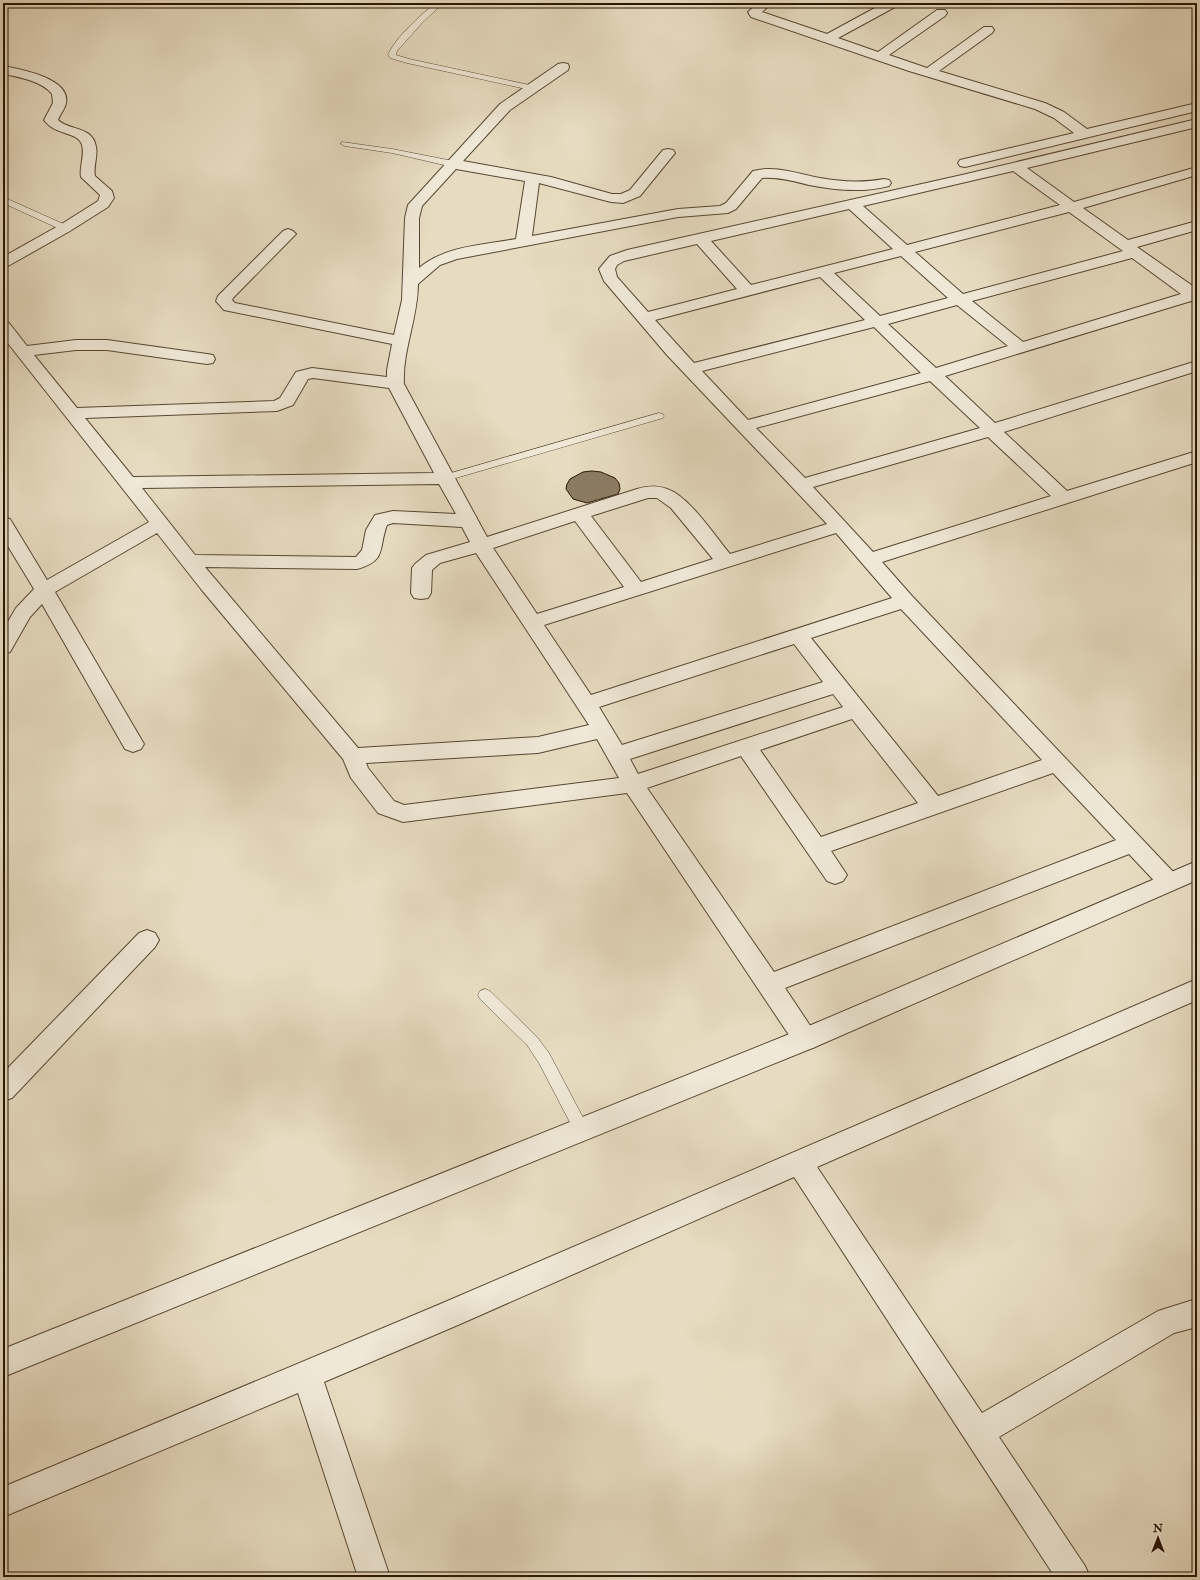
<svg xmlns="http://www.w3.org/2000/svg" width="1200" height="1580" font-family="'IM FELL Double Pica',serif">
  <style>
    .building { fill: #8c7c65; stroke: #291502 }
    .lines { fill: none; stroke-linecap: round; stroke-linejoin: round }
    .service-casing { stroke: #584732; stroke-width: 1 }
    .minor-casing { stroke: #584732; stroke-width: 2 }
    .tertiary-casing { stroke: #584732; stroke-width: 2 }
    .service { fill: #efe8d7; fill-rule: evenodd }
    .minor { fill: #efe8d7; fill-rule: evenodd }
    .tertiary { fill: #efe8d7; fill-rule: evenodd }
  </style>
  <rect width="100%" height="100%" fill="#e7dcc1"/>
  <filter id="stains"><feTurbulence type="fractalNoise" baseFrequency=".005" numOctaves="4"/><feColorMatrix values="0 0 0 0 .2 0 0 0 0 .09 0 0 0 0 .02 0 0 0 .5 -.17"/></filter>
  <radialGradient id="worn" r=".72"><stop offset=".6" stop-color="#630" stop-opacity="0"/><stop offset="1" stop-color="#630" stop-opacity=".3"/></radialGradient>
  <!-- building -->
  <path class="building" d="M592,471L601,472L615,478L619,483L620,489L618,494L587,503L573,499L566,489L567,484L570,479L583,472Z"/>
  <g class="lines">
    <defs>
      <path id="service" d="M435,3H443L422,23L397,51L396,55L409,59L534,86V90H531L407,63L390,58L388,54C398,35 419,17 435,3Z
        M342,142L392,149L453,161L457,164L453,167L392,153L345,146L341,144Z
        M3,197L68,226L69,228L68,230H62L3,203Z
        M659,413L663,414L664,416L663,418L449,480H441L440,478L441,476Z
        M485,989L490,991L537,1037L549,1053L589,1129L586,1134L581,1136L576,1134L539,1063L527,1045L480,999L478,995L480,991Z"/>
      <path id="minor" d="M758,3H772L762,12L827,34L884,3H896L895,7L838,38L878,52L937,10H945L947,13L945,16L889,55L927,68L984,27H992L994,30L992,33L939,71L1045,103L1064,112L1087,129L1197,103V111L965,167L960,166L958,163L960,160L1074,133L1054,118L1035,109L909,71L751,17L748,12Z
        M563,63L568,64L569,67L568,70L510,110L463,161L551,177L612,194H621L630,190L663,150L668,149L673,150L675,153L640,196L623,203L611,202L539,183L532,236L678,209L720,206L726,203L753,171C775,165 798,174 820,178C842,182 862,183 884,179L889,180L891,183L889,186C862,193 836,190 809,185C793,181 778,177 762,178L736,209L728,213L678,217L457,259L440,265L418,284C418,318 402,351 404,384L487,537L637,489C647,486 657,485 667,489C689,496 715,536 730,554L827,524L667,355L604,281L599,269L610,256L627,250L962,175L1197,119V127L1027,168L1074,202L1197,167V175L1083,208L1128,240L1197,221V230L1137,247L1197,289V303L1191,301L945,376L995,423L1197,361V371L1004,432L1067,491L1197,451V462L882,562L912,596L1177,876L1181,882L1177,888L1169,891L1161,888L1129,854L785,988L819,1039L815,1047L806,1050L797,1047L627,793L403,822L378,813L351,778L343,759L201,589L157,533L55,592L144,744L141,749L133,752L125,749L42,604L30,617L10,652L3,654V630L16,608L34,589L3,538V517L10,519L47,580L149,522L3,337V321L9,323L27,346L76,340H107L207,354L213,355L215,359L213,363L207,364L107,350H76L34,355L77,408L274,401L280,398L296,372L312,368L387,377V370L392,344L224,310L216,301L218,296L283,231L288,229L293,231L296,234L293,237L233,298L232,300L235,303L394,335L402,300L405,218L408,205L500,104L558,64ZM456,169L525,181L516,239C483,245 445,246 419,268V218L422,206ZM1013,171L1060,205L907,245L863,206ZM849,209L893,249L751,285L711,241ZM1069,212L1123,251L963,294L915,252ZM697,244L737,289L648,312L617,277L615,269L617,265L624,261ZM901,256L948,298L880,316L834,273ZM1132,258L1181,294L1023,342L972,301ZM820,277L865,320L694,363L655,320ZM957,305L1008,346L936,368L888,324ZM874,327L921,373L748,420L702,371ZM313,378L389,388L434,473L133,477L85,418L277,411L293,405L308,379ZM930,381L980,428L805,478L756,428ZM988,437L1051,496L873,552L813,487ZM439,484L456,514L393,511L375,515L366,530L362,550L356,557L195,555L142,488ZM648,498H657L671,508L713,559L641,582L591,516ZM575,521L624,587L537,614L493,548ZM393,523L462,527L470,542L426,555L415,564L412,568L411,593L414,598L421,599L428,598L431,593L432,570L440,563L476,553L589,725L538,737L358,748L205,567L357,569C387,561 378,549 387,525ZM836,533L892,598L591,695L544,625ZM901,609L1042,760L938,796L811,638ZM794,644L823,682L622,745L599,707ZM833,694L843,707L638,774L630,759ZM852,719L918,803L821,837L760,750ZM597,739L619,778L404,805L394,801L368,768L366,763L538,753ZM741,756L827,881L835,884L843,881L847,875L831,851L1053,773L1116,840L774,972L647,788Z
        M3,66C19,69 71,78 66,103C65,109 60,114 58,120C70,131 93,126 96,147C98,157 93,166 95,176L112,191L114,198L108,207L70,231L8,266L3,268V257L60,225L98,201L100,195L81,177C79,167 85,156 82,145C78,131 55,136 44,120L53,103L52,94C42,81 19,77 3,74Z
        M147,930L155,933L159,940L155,947L12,1098L3,1101V1073L139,933Z
        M1197,979V1000L817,1167L982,1413L1158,1311L1193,1300L1197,1301V1329L1193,1328L1174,1333L999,1437L1085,1566L1090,1577H1055L794,1177L458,1325L324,1382L390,1577H358L298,1393L3,1517V1487L438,1305Z"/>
      <path id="tertiary" d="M1197,861V880L815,1047L3,1377V1349L797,1031Z"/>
    </defs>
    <!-- service casing -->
    <use href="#service" class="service-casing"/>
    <!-- minor casing -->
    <use href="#minor" class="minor-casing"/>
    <!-- tertiary casing -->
    <use href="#tertiary" class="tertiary-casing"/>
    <!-- service -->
    <use href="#service" class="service"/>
    <!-- minor -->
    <use href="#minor" class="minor"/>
    <!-- tertiary -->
    <use href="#tertiary" class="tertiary"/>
  </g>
  <!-- margin -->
  <rect width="1200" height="1580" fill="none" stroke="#e7dcc1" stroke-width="16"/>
  <rect x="4" y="4" width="1192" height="1572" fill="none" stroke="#291502" stroke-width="2"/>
  <rect x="8" y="8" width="1184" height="1564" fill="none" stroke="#291502"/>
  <!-- north arrow -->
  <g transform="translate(1158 1538)" stroke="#efe8d7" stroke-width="3" paint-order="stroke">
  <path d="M0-3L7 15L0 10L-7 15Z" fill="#291502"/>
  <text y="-6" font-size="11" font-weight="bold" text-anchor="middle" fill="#291502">N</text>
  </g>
  <rect width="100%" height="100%" filter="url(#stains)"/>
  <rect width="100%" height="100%" fill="url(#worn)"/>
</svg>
